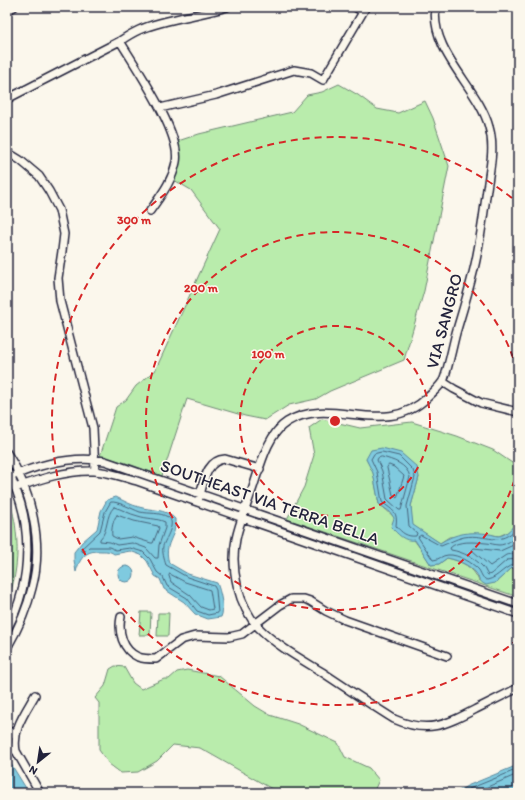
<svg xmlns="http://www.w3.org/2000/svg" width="525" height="800" font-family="Itim,sans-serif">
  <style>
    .green { fill: #b9ecac; stroke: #6e8774 }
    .water { fill: #7fcadf; stroke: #5a879d }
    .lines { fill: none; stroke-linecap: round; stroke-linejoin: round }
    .shore { stroke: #47657d; stroke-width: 1 }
    .minor-casing { stroke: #22223b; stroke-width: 10 }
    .minor { stroke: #fbf7ec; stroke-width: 7 }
    .ring { fill: none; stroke: #d62828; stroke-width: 2; stroke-dasharray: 7 5 }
    .labels { text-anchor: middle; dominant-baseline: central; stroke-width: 3; stroke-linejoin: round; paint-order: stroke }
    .street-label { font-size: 17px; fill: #22223b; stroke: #fbf7ec }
    .centre { fill: #d62828; stroke: #fbf7ec; stroke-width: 2 }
    .ring-label { font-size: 12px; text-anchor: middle; font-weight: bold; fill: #d62828; stroke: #fbf7ec; stroke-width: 3; stroke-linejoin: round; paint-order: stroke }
  </style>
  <rect width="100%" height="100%" fill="#fbf7ec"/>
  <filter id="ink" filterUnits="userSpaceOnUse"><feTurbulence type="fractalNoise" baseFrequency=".025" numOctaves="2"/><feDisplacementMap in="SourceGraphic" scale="8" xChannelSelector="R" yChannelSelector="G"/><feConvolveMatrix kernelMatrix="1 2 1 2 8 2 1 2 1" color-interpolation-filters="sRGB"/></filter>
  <g filter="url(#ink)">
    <!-- green -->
    <path class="green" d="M339,84L358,95L377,109L398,113L425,101L433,118L449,166L424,291L404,360L330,391L316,399L289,405L265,420L245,416L187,399L162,476L126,463L100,456L116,407L126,400L136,386L155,371L220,229L191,190L174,180L180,160L178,141L199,134L292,112L307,95L322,92Z
      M322,419L360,428L412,422L457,436L493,450L518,467V522L508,532L499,536L488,534L449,537L440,543L412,525L411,506L419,477L366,459L373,472L379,504C399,519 418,543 431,565L439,564L447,558C461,561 474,567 479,581L495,583L512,568H518V597L287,519L304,487L314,455L309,428Z
      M7,491C10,504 15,517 16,531C19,554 16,580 7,602Z
      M141,612H151L150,635H139Z
      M158,613H169L168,636H157Z
      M115,666L124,667L133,683L141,689L164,679H169L177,672L187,670L219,676L255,706L270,715L298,724L338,743L345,757L369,768L379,780L373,793H279L200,748L173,745L157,761L138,772L121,773L109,764L99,750V703L95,698L105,686L110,669Z"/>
    <!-- water -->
    <path class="water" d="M382,448L401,453L417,467L419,477L411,506L413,525L440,543C455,533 472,531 489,534C492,534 495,536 498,536C507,536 512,526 518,522V568H512L495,583L486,585C477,580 481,580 476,573C470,565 457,560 447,558L439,564L431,565L415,540C404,542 398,534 391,527L394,518L390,512L379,504L373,473L366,459L371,450Z
      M116,497C124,501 131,505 139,507C152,511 165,508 175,519C175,523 175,528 174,532C169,544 165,549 169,563L188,574L217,583C220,590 225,610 221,617L208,619L195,614L184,602L164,589L160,579L155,576L147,561L141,555L130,551L114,554C110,551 107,551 102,551C86,550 80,557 76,572L74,560V552L82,542L97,529L101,511L107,500Z
      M118 574a8 8 0 1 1 16 0a8 8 0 1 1-16 0Z
      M7,760L11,764L29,793H7Z
      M518,765V793H456L467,786Z"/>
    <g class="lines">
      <!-- shore -->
      <path class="shore" d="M382,452L399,456L413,470L415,477L407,506L409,526L417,533L416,536C407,537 402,533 396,526C398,511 393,511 382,502L377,472L371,459L374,454Z
        M382,457C393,460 407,464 410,477L401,510H399L387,499L382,471L377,460L378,458Z
        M389,465L394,467L404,476L397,498L393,495L387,468Z
        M111,502C118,501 132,509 140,512C150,514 159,512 168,517C177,523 165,539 163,546C162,552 164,559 166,565L187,577L214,586L216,590L218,613L208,615L197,611L187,598L167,586L163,577L157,572L150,559L143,552L130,548L116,550L109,547H89L84,552L81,551V549L100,531L105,512Z
        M114,507C122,509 129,514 138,516C147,519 156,518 165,522V528L159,545L158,558H155L146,548L132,543L117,545L110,542L100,541V539C109,530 105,516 114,507Z
        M117,515L134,521L158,526L159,528L153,543H151L132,537L118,539L112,536C111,530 113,519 117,515Z
        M518,527C498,549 488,533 464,537C455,539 449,543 441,546L421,535L418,537L433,560C439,560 442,555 448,555C458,554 473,563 479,570C482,575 482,578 487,580C499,578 505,564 518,564
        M518,535C514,539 506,545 499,545C495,545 490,543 486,543C476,542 457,540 450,548L451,550C463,552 475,558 483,567C485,569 486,573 488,575L491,574L507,560L518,559
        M518,543L500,551L474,548L472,550L490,566L506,555L518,553
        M170,574L185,582L210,590L213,609L209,610L201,607L190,595L171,582L169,576Z
        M464,793L469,789L518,769
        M473,793L518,774"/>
      <defs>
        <path id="minor" d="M355,7L363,12
          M436,7C429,51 479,88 489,127C495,147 490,168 487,189C484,212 481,236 476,260C471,284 463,309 456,333C452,348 449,365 444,379C441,386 433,392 428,397C384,440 332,394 287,422C266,435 259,472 251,493C246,508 239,523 236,539C230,568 238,606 259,628C277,646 301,659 322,672C346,688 370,704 394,719C428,734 445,725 476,709C490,702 504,695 518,688
          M7,11L14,7
          M120,41C135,66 182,134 176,162C172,182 161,195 150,211
          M7,99L120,41C126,37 132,33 139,30C167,18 198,16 227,7
          M160,108L216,95L294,70L311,73L323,80L366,7
          M7,152L20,160L39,176L49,191L59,210L64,234L62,251L58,278L60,301L93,428L95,471
          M443,382L454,389L481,403L518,412
          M7,453C32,491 44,544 32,588C27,610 18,629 7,648
          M7,471C34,518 33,582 7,629
          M10,477C40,464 72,455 105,461L518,604
          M15,488C40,479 67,470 94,471C109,472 123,477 137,481L518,614
          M199,498C204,482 206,460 225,459L260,469
          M121,617C118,631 122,650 138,657C143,659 151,659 156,659L181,640L195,636L229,637L242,634L280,605L291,599H304L310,601L326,611L345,620L447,656
          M7,730L15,735
          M7,745L16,751L40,793
          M16,751C12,729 25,713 35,695"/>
      </defs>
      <!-- minor casing -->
      <use href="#minor" class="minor-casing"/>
      <!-- minor -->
      <use href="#minor" class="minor"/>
    </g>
  </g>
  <!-- distance rings -->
  <g class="ring">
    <circle cx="335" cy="421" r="95"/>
    <path d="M518 468A189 189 0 1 1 518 374"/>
    <path d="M518 639A284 284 0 1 1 518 203"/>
  </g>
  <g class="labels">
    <!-- street labels -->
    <g class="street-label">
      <text transform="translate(444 321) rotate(-75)">VIA SANGRO</text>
      <text transform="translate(270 502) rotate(19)">SOUTHEAST VIA TERRA BELLA</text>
    </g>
  </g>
  <circle cx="335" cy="421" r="6" class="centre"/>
  <g class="ring-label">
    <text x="134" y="224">300 m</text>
    <text x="201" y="292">200 m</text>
    <text x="268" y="358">100 m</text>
  </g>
  <!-- margin -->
  <rect width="525" height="800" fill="none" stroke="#fbf7ec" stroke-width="24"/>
  <rect x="12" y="12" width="501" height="776" fill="none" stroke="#22223b" stroke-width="1.5" filter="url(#ink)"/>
  <!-- north arrow -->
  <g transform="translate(38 762) rotate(210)" stroke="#fbf7ec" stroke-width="3" paint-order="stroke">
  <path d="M0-3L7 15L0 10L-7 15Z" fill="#22223b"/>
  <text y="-6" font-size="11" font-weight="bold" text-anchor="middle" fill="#22223b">N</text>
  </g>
</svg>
